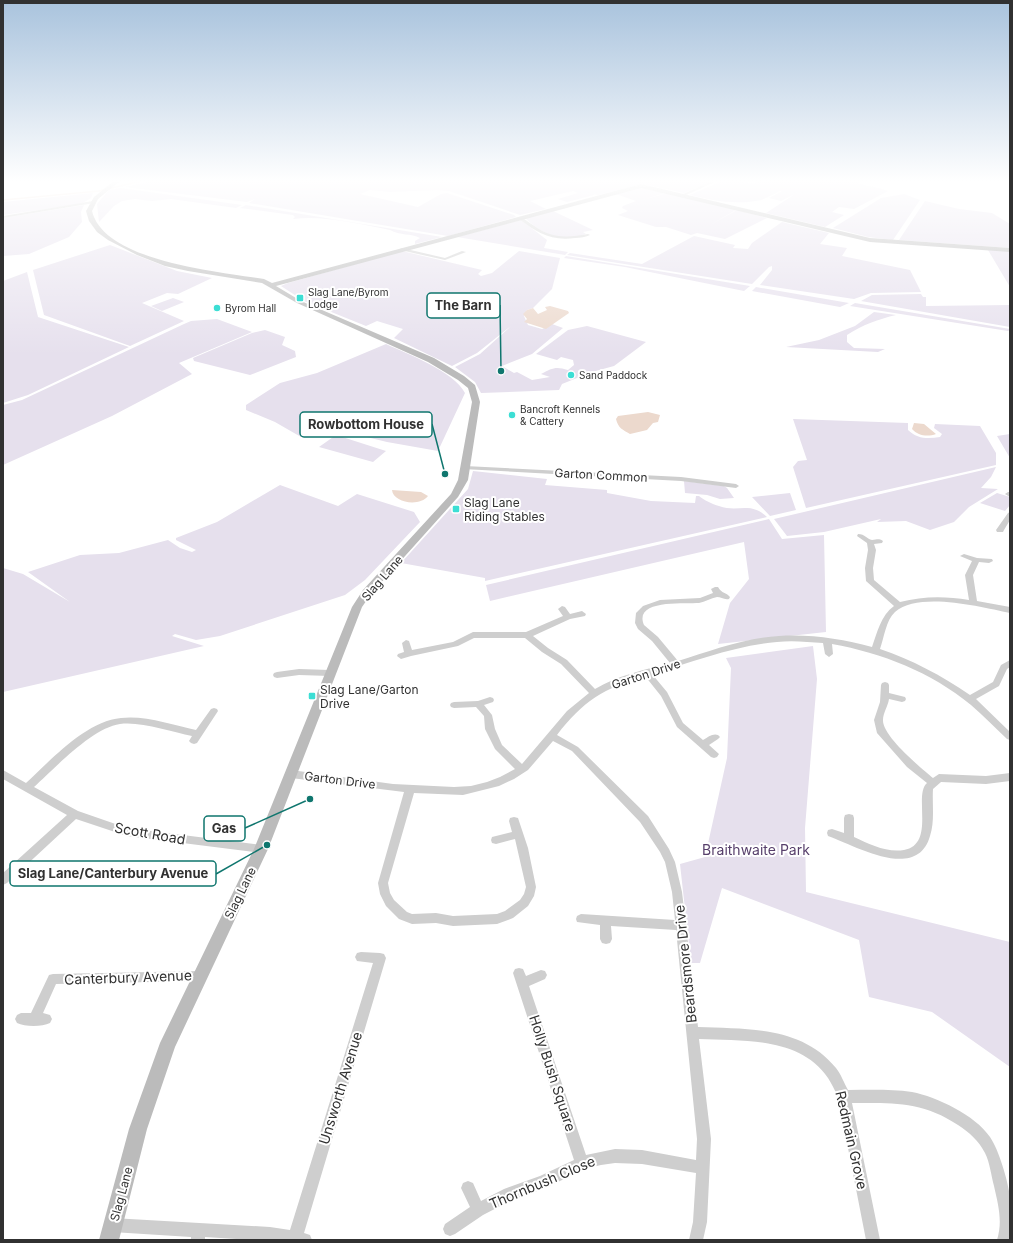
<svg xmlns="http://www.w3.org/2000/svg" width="1013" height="1243" font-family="Inter,sans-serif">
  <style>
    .green { fill: #e6e0ed }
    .water { fill: #ecd9cd }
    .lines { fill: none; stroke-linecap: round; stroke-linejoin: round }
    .stream { stroke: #ecd9cd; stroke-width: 1.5 }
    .street { fill: #cecece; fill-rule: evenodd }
    .secondary { fill: #bbb; fill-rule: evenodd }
    .poi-dot { fill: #3cded4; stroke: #fff; stroke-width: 1.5 }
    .labels { text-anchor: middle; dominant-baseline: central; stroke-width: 4; stroke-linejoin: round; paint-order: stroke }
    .far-poi-label { font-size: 10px; fill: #313131; stroke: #fff; text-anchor: start }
    .street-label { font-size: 12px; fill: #313131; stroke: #fff }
    .poi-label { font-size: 12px; fill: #313131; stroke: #fff; text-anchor: start }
    .near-street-label { font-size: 14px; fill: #313131; stroke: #fff }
    .near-park-label { font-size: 14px; fill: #573f6b; stroke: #fff }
    .leader { fill: none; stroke: #0f766e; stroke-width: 1.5 }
    .callout-dot { fill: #0f766e; stroke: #fff; stroke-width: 1.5 }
    .callout { fill: #fff; stroke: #0f766e; stroke-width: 1.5 }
    .callout-label { font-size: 13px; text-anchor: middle; font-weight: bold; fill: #313131 }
  </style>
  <rect width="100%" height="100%" fill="#fff"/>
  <!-- green -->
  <path class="green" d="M150,181H713L684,193L643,184L598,195L594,194V195L567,202L558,199L578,193L573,191L530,201L546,209L520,215L449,191L437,190L390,192L370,190L360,194L418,207L441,194L447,193L514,215L516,217L448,236L249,203L255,199L247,202L125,187Z
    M722,181L754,183L758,181H863L859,183C869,187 878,187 888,191L854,209L839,207L832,212L844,215L825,227L766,213L795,194L781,201L769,198L782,191H780C774,194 767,198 761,200C738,205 713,201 690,195Z
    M640,187L665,193L639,201L667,193L736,210L710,225L737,210L767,218L725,239L697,233L691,235L666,227H656L618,215L628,211L622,208L623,206L636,201L616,194Z
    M121,188L242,205L236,208L171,199L152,201L135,199L122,201L114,206L99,222L97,204L109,190Z
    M93,193L91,198L81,204L3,215V202Z
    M904,194L920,200L893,240L868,237L833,228L881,198Z
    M925,201L959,209L992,213L1010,224V248L899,240Z
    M84,205L81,212L82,222L69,237L29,254L3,256V218Z
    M246,205L442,237L415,244V241L420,238C411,233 400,236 390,230C360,224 323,215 293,219L295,217L293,215L240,208Z
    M553,211L593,230L583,232L586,234C562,244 542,234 525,218Z
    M521,220L547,240L544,248L568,252L565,255L457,237Z
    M782,222L829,233L820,244L847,248L842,256L910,270L921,292L871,293L854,299L760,285L772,270V266L769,267L752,284L567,255L570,253L642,264L694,236L735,245L733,248L748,249L752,243Z
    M110,245L177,271L212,278L178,294L167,293L142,303L184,321L130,346L44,315L33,270Z
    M988,250L1010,251V287Z
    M402,251L482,270L478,274L481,276L492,273L519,251L560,258L552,289L533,308L527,310L524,316L528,325L542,329L552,324L563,328L532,354L502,366L514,373L517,372L532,380L550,377L541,374C552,368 556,366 568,370L574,365L573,360L561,357L557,360L536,354L568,330L587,326L646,342L614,366L592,372L562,384L559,390L481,393L475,382L455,367L480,354L511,326L477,353L452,366L394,338L403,329L377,321L366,326L304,301L281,286L288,283Z
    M566,256L750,286L744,291L625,267L564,258Z
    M27,272L38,317L129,347L28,395L3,403V281Z
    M756,287L849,303L840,307L752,291Z
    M921,294L923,297H926V306L1010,305V327L861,301L872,295Z
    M173,298L184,302L162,311L151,306Z
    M855,303L1010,329V330L1008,331L850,306Z
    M874,312L896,315C879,319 862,325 847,335V342L854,348L885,349L878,352L786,347L819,340L855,326Z
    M217,319L252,332L179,363L192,374L112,416L3,465V405L22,400L184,324L191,321Z
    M265,330L285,337L282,345L295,351L296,357L250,375L194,361L193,358L252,333Z
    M386,344C407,354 454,371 465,393L438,451L387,442L338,430L301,437L275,422L246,410V405L280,383L317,373Z
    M793,419L908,423V430C917,439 928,439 940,437L942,434L934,428L935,424L980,426L996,453V465L806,508L793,467L798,461L807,460Z
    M1010,434V458L997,436Z
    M336,435L386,451L373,462L319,447Z
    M996,467L991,477L981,488L998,489L969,507L954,522L930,530L906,521L877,522L881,519L824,532L787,536L774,519Z
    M473,471L547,479L545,485L607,490V493L651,501L695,503L696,496H699C704,500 712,504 719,506C738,513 750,501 767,517L485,581V578L401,563L468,489Z
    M684,481L724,486L727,488L734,498L720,499L707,495L685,493Z
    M280,485L338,506L357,494L414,512L420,522L365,580L345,595L220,636L196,640L175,634L172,636L204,646L3,692V568L23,574L70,602L28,572L80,555L119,553L168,540L180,548L192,552L196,550L176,540V538L217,522Z
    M790,493L796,510L770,516L752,497Z
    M997,493L1010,497V505L1005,511L980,503Z
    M769,519L782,539L824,535L826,632L718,644L730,603L749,579L744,542L490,601L486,585Z
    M813,646L817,679L805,828L806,892L1010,942V1067L932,1012L869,997L859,940L722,888L700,963H691L680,864L705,857L727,758L731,668L726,658Z"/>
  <!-- water -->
  <path class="water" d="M550,306L568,311L569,313L546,329L524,322L527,319L523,314L527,310L533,308L538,314L547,310L545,307Z
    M648,412L660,415L658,422L653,423L647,430L630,434C623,430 618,428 616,419L618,416Z
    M914,423L924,424L936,434C928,437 918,436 912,429Z
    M392,490L421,492L428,496C420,507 393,503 392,490Z"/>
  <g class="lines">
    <!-- stream -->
    <path class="stream" d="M3,200L99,191L141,181"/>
    <!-- street -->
    <path class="street" d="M712,181H717L684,196L681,195Z
      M93,201L94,203L3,218V216Z
      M520,217C527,220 532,225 539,229C555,239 570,237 588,234L590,235C586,237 580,238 575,238C550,241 538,233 519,219Z
      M402,248L445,258L462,251L466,252L445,260L400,250V249Z
      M465,466L681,477L736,484L739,486L736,488L681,481L463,469L462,468Z
      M1008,492H1010V497L1005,494Z
      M1010,512V520L1004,530L1003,532H997L996,530L1008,513Z
      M858,534C865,534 867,539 872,540C877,540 878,538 883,541L882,543L874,544L876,550L873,568L874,580L900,602C923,596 945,596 969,600L965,575L972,561L960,556L964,554L977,558L992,559L993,561L989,563L979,562L973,575L977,601L1010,607V613C981,607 919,591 895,612C886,620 884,638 880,649C912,660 941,675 970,695L993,682L1001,665L1010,660V667L1007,669L999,686L976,699L1010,732V740L1007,739C995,728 984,716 971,705C931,672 882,653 832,644L833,654L829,657L825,654L823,643C808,642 792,640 777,642C737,645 692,662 652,674L667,692L683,723L703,740C708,737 713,733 718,735L720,737L718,739L709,745L719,754L717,757L714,758L711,757L677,727L661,696L645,676C604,688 583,701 557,735L578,747L648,816L669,849L675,862L682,892L698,1027C747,1029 802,1026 836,1068C841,1074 844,1083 848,1090C869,1090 891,1089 912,1092C937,1097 975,1115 990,1137C999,1150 1008,1181 1010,1197C1011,1211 1010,1226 1010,1240H997C1003,1221 998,1204 994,1186C991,1175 990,1163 985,1153C979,1141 969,1132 958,1125C922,1101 892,1103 852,1103L880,1240H866L838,1097C835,1091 832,1084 828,1078C800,1037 744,1041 699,1039L711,1139L707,1222L703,1240H689L693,1222L696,1173L642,1164L615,1163L601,1165L584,1169L548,1187L512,1200L483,1215L455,1234L450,1236L445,1234L443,1229L445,1224L470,1207L461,1188L463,1183L468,1181L473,1183L481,1201L504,1189L540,1176L574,1160L513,973L515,969L519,968L523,969L526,976L541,970L545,971L547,975L545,979L529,986L586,1155L615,1149L642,1150L696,1160L697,1139L676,930L611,926L612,939L610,943L606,944L602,943L600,939V925L577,922L576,919L577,916L581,914L675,920L672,892L665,862L660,852L640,822L572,751L553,741L528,770L514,779L499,786L463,795L414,793L388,883L390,893L394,900L407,912L412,914L436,913L453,916L497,914L505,911L520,900L524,894L526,887L515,839L496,844L492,843L491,840L492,837L512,832L509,821L510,818L514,817L518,818L528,848L536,887L534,896L528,906L513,918L497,924L453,926L436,923L412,924L399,919L386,906L380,894L378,883L404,792L291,778L288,777L286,774L288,771L291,770L393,784L454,787L471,786L487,782L500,777L515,769L495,749L485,729L484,716L476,707L454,708L451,707L450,705L451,703L454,702L478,701L490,697L493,698L494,700L493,702L484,705L492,715L495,729L502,745L522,764L567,711L589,693L561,664L542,652L525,638H474L458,646L411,656L401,659L397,656L398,654L404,652L402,643L406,640L409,641L412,650L453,642L473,632H526L563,616L558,609L562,606L565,607L570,614L582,611L586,614L585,616L570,619L533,636L548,648L567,660L595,689C618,675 645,670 670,663L652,641L638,629L635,623L636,613L643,606L660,600L700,598L713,593L711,589L715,587H718C722,594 726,592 730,597L729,599C724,600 721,597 717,597C711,598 705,602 699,603C685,604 633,599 644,625L658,637L678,661C710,651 745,638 779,636C811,634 842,639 872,647C877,633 881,615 894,606L866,581L865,568L868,550L867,543L857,536Z
      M299,669L330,670L333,671L334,673L333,675L330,676L299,675L277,678L274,677L273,675L274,673L277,672Z
      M885,682L888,683L889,685V693L905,697L906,699L905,701L902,702L889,699C888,706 883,713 883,720C882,736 921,768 933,778L939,774L986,776L1010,773V781L986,784L941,782L933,789C932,804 935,821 930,836C917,882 856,846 828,836L827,833L828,830L832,829L844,833V818L845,815L849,814L853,815L854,818V837C869,844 887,853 904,850C936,844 913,795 927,783L907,767L877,733L874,720L880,702L881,685L882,683Z
      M214,708L217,709L218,711L197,743L194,744L191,743L189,741L192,736C172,732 140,721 120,724C92,728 55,768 34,787L78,811L127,828L261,845L265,846L266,849L265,852L261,853L127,836L76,819L7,883L3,885V873L67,815L3,779V770L26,783C51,760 86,721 121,718C144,715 174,725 196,730L211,709Z
      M361,952L380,953L384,954L386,958L304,1233L310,1235L312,1240H252L205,1237V1240H191V1237L112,1232L107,1230L105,1225L107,1220L112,1218L270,1227L290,1230L373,963L357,961L355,957L357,953Z
      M200,971L204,972L206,976L204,980L200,981L56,984L43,1013L50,1015L52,1019L50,1023C42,1027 25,1027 17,1023L15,1019L17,1015L21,1013H31L49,975L53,974Z"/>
    <!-- secondary -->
    <path class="secondary" d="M114,181H120L98,199L92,211C104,262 221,272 264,279L272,283L641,184L870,238L1010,248V252L870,242L641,188L276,286L301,301L434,358L464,376L475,385L480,402L468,480L458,497L371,594L362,607L268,849L175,1047L147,1129L119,1240H99L129,1129L160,1043L254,849L352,607L363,590L451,494L458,480L472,402L468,388L458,380L428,362L297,303L262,283L188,271L165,266L137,255L108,240L97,232L89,221L86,211L94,197Z"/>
  </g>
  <!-- sky -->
  <linearGradient id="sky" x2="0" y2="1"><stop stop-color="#a9c3dd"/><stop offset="0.51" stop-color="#fff"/><stop offset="1" stop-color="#fff" stop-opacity="0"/></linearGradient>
  <rect width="1013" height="355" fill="url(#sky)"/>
  <!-- markers -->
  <g class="poi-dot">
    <rect x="296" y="294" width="8" height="8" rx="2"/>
    <circle cx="217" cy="308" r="4"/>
    <circle cx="571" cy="375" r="4"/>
    <circle cx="512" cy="415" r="4"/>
    <rect x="452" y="505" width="8" height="8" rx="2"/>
    <rect x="308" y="692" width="8" height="8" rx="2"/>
  </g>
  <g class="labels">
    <!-- far-poi labels -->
    <g class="far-poi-label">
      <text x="308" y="292">Slag Lane/Byrom<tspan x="308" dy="12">Lodge</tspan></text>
      <text x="225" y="308">Byrom Hall</text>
      <text x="579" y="375">Sand Paddock</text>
      <text x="520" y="409">Bancroft Kennels<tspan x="520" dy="12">&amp; Cattery</tspan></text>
    </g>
    <!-- street labels -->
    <g class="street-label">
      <text transform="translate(601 475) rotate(3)">Garton Common</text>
      <text transform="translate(382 578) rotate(-49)">Slag Lane</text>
      <text transform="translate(646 674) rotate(-18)">Garton Drive</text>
      <text transform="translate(340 780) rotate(7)">Garton Drive</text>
      <text transform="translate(240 893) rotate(-64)">Slag Lane</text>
      <text transform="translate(121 1194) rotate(-75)">Slag Lane</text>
    </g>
    <!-- poi labels -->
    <g class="poi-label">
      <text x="464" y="502">Slag Lane<tspan x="464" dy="14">Riding Stables</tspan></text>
      <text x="320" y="689">Slag Lane/Garton<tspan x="320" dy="14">Drive</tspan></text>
    </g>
    <!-- near-street labels -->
    <g class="near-street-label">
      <text transform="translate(150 833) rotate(10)">Scott Road</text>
      <text transform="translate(685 964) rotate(-96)">Beardsmore Drive</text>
      <text transform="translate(128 977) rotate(-2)">Canterbury Avenue</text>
      <text transform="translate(553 1073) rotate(72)">Holly Bush Square</text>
      <text transform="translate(340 1088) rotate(-73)">Unsworth Avenue</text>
      <text transform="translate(852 1140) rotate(77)">Redmain Grove</text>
      <text transform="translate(542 1182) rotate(-23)">Thornbush Close</text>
    </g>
    <!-- near-park labels -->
    <g class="near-park-label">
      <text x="756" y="849">Braithwaite Park</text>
    </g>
  </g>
  <!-- callouts -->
  <path class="leader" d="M501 371L500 305M445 474L432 424M310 799L245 828M267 845L216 874"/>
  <g class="callout-dot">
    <circle cx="501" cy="371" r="4"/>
    <circle cx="445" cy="474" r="4"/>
    <circle cx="310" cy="799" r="4"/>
    <circle cx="267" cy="845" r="4"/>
  </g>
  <g class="callout">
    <rect x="427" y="293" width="73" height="25" rx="4"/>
    <rect x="300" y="412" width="132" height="25" rx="4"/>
    <rect x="204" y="816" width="41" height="25" rx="4"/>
    <rect x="10" y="861" width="206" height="25" rx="4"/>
  </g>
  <g class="callout-label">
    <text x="463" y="310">The Barn</text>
    <text x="366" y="429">Rowbottom House</text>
    <text x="224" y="833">Gas</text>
    <text x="113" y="878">Slag Lane/Canterbury Avenue</text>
  </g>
  <!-- border -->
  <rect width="1013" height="1243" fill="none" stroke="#313131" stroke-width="8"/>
</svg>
